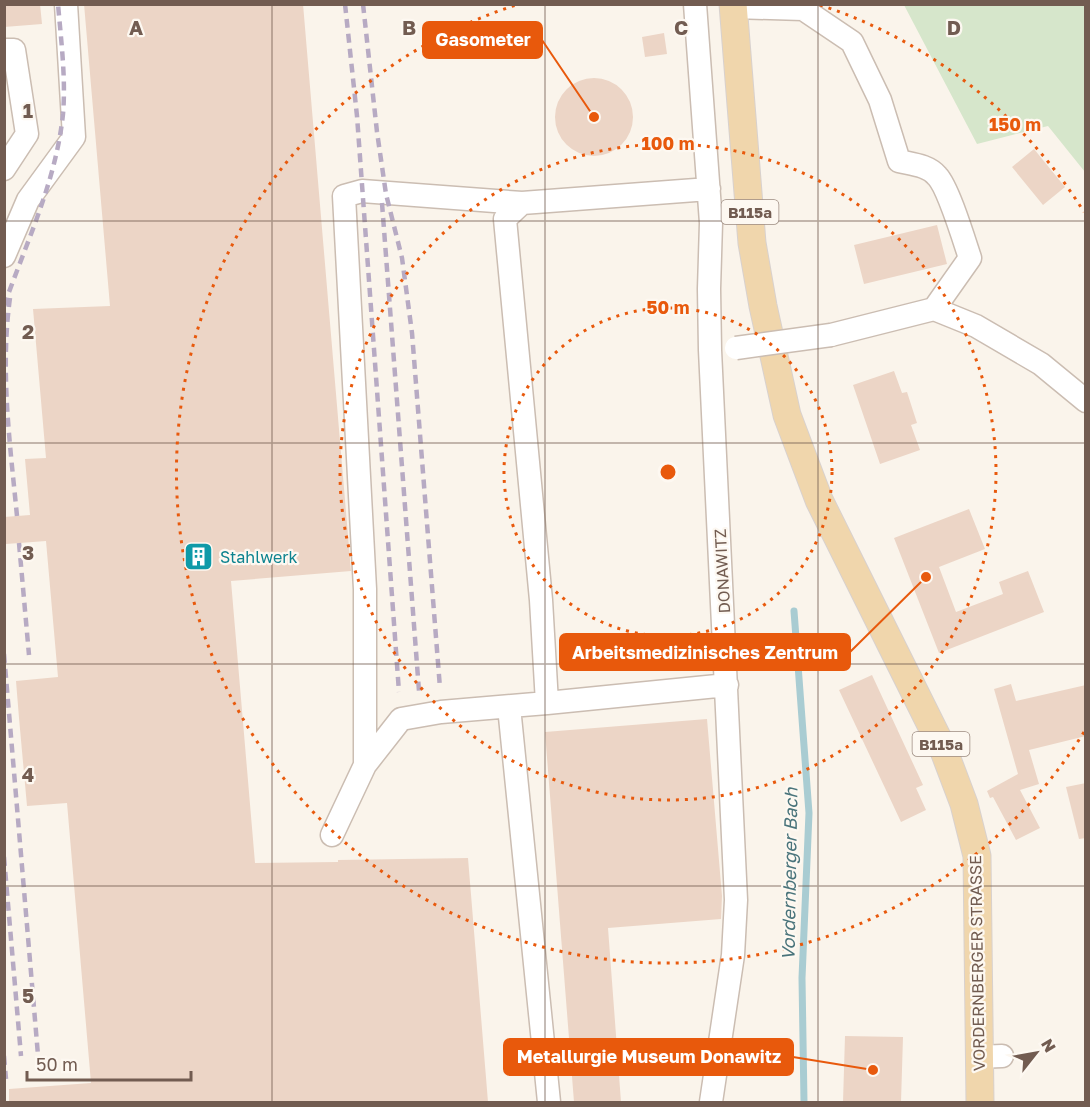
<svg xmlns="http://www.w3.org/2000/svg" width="1090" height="1107" font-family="'Golos Text',sans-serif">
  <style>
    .green { fill: #d6e6cb }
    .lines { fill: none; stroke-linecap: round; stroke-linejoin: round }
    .stream { stroke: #a9ccd2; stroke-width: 7 }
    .building { fill: #ecd5c6 }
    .minor-casing { stroke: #cbbdb2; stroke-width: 25 }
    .major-casing { stroke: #d8d1ce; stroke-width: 29 }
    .minor { stroke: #fff; stroke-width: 22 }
    .major { stroke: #f0d6ac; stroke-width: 27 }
    .rail { stroke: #b7aac3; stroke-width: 4.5; stroke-dasharray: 9 6; stroke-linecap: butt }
    .minor-bridge-casing { stroke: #cbbdb2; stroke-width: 25; stroke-linecap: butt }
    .minor-bridge { stroke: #fff; stroke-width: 22 }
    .grid { fill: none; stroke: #725c51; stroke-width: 1.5; stroke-opacity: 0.55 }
    .ring { fill: none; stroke: #e8590c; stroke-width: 3; stroke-dasharray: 3 6 }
    .labels { text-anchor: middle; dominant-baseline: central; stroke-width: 4.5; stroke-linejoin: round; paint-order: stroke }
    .shield { fill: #fdf8f1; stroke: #9c8b81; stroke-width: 1.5 }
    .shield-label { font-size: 15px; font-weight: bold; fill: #725c51 }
    .culture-label { font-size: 16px; fill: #0d838f; stroke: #fdf8f1; text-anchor: start }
    .street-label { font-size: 16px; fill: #725c51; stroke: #fdf8f1 }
    .water-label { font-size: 18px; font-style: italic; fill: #4a747b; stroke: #fdf8f1 }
    .grid-label { font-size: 20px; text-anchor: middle; font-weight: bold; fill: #725c51; stroke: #fdf8f1; stroke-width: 4.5; stroke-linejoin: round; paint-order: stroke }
    .centre { fill: #e8590c; stroke: #fdf8f1; stroke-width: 3 }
    .ring-label { font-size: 18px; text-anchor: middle; font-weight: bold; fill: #e8590c; stroke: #fdf8f1; stroke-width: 4.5; stroke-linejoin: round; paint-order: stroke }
    .leader { fill: none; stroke: #e8590c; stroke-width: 2 }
    .callout-dot { fill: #e8590c; stroke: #fdf8f1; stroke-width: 2 }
    .callout { fill: #e8590c; stroke: #e8590c; stroke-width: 2 }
    .callout-label { font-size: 18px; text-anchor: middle; font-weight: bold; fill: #fff }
  </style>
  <rect width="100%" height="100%" fill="#faf4eb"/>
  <!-- green -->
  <path class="green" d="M904,5H1085V172L1048,126L977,144Z"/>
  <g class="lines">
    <!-- stream -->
    <path class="stream" d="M794,611L809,813L802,978L804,1102"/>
  </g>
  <!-- building -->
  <path class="building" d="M4,4H40L42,24L4,27Z
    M84,4H303L351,571L231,581L255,863L338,862V860L468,858L488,1102H9V1089L91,1083L67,803L27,806L19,718L16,681L58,677L46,541L6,544L4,527V517L30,515L25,459L46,458L33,309L110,306Z
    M664,33L667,54L645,57L642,37Z
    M555 117a39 39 0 1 1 78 0a39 39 0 1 1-78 0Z
    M1034,149L1065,187L1043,205L1012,167Z
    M937,225L947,264L864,284L854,245Z
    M894,371L902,393L907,392L917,423L911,425L920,450L880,464L853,385Z
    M969,509L985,549L939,567L956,612L1003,594L999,582L1028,571L1044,612L939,653L894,538Z
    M872,675L923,785L916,788L926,810L901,822L839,690Z
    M1011,684L1016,701L1086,685V736L1029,750L1039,784L1020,790L1040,828L1016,840L993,797L990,798L987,791L1018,774L994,689Z
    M707,719L722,896L721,919L608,928L621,1102H574L545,732Z
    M1086,783V838L1079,839L1066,787Z
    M845,1036L903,1037L901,1102H843Z"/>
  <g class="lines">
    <defs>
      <path id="minor" d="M695,4L711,223L709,289L710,350L736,900L733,955L711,1102
        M733,7L803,9L852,42L880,100L899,161C911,164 928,165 937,176C948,187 964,240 970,258L934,309
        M4,50H14L27,134L4,169
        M709,189L522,203L505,219L541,600L547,703L727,685
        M4,256L28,200L74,137L66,4
        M934,309L976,326L1041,364L1086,401
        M831,335L934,309
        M509,707L549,1102
        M365,765V589L344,196L362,191L522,203
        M332,835L365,765L401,719L441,712L547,703
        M978,1057L1002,1056"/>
      <path id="major" d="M733,4L752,243L763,306L787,415L819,500L944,751L964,804L977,856L980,1102"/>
    </defs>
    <!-- minor casing -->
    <use href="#minor" class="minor-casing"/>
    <!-- major casing -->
    <use href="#major" class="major-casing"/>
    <!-- minor -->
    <use href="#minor" class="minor"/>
    <!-- major -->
    <use href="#major" class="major"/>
    <!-- rail -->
    <path class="rail" d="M345,4L357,116L399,692
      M363,4L377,132L386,194L402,258L412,333L440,688
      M382,203L419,691
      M10,298C0,370 10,444 17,516
      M4,306C26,243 56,182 63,114C66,78 61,40 58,4
      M19,543L29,655
      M4,654L39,1067
      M4,857L21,1056
      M4,1056L6,1079"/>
    <defs>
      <path id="minor-bridge" d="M736,348L831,335"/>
    </defs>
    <!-- minor-bridge casing -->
    <use href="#minor-bridge" class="minor-bridge-casing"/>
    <!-- minor-bridge -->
    <use href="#minor-bridge" class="minor-bridge"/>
  </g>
  <!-- grid -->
  <path class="grid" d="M272,4V1102M545,4V1102M818,4V1102M4,221H1086M4,443H1086M4,664H1086M4,886H1086"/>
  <!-- distance rings -->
  <g class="ring">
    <circle cx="668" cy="472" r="164"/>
    <circle cx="668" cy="472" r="328"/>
    <path d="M1084 732A491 491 0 1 1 516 5M820 5A491 491 0 0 1 1084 212"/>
  </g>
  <!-- icons -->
  <defs>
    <symbol id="building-square" viewBox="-11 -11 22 22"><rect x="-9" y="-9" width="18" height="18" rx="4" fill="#0f9aa8" stroke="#fdf8f1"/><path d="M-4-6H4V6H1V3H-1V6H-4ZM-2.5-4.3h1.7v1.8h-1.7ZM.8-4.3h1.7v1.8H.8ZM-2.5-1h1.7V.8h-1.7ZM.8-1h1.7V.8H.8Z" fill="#fff"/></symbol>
  </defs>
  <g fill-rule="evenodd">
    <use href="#building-square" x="182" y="540" width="33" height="33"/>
  </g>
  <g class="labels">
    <!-- shield labels -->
    <g class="shield">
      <rect x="721.5" y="200" width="57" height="24" rx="4.5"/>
      <rect x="912.5" y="732" width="57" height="24" rx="4.5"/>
    </g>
    <g class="shield-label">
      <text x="750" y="212">B115a</text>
      <text x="941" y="744">B115a</text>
    </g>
    <!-- culture labels -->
    <g class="culture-label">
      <text x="220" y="557">Stahlwerk</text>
    </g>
    <!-- street labels -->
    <g class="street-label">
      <text transform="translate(722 571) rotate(-93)">DONAWITZ</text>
      <text transform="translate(977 963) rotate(-91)">VORDERNBERGER STRASSE</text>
    </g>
    <!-- water labels -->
    <g class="water-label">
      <text transform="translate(789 874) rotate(-89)">Vordernberger Bach</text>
    </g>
  </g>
  <g class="grid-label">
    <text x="136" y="35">A</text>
    <text x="409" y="35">B</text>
    <text x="681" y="35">C</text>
    <text x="954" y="35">D</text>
    <text x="28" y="118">1</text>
    <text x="28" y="339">2</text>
    <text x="28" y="560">3</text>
    <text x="28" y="782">4</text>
    <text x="28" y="1003">5</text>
  </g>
  <circle cx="668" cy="472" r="9" class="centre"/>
  <g class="ring-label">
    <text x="1015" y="131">150 m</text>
    <text x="668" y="150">100 m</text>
    <text x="668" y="314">50 m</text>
  </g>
  <!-- callouts -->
  <path class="leader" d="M594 117L542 40M926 577L850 652M873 1070L793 1057"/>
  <g class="callout-dot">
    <circle cx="594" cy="117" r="6"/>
    <circle cx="926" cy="577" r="6"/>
    <circle cx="873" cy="1070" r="6"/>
  </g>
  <g class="callout">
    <rect x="423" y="22" width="119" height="36" rx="6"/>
    <rect x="560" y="634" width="290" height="36" rx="6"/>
    <rect x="504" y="1039" width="289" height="36" rx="6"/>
  </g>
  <g class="callout-label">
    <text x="483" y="46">Gasometer</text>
    <text x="705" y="659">Arbeitsmedizinisches Zentrum</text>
    <text x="649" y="1063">Metallurgie Museum Donawitz</text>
  </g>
  <!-- border -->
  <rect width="1090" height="1107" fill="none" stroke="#725c51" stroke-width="12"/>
  <!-- north arrow -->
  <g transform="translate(1036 1053) rotate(59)" stroke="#fdf8f1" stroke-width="4.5" paint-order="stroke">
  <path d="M0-4.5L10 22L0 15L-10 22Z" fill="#725c51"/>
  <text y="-9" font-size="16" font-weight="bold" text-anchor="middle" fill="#725c51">N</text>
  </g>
  <!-- scale -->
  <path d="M27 1071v9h164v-9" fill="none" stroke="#725c51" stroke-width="3"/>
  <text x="36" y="1071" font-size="18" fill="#725c51" stroke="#fdf8f1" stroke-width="4.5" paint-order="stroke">50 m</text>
</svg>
